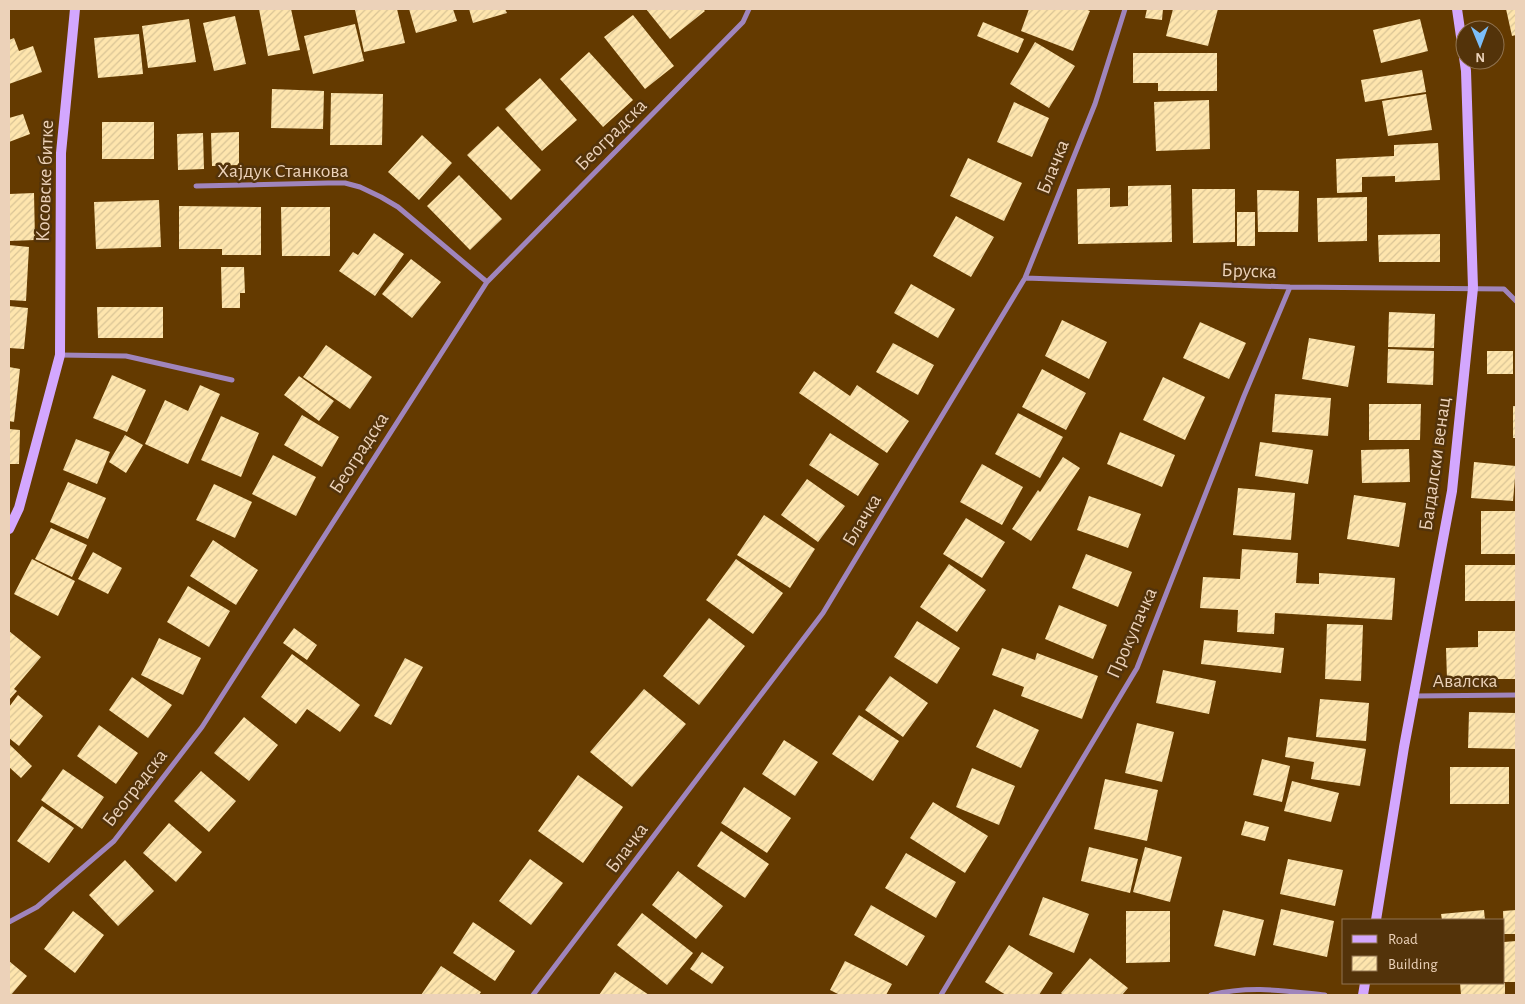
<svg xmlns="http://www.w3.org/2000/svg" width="1525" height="1004" font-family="'Alegreya Sans',sans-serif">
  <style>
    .building { fill: url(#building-hatch) }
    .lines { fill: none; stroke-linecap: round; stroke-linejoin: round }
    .street { stroke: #a085bc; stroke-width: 5 }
    .secondary { stroke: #d3a7fe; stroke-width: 10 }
    .labels { text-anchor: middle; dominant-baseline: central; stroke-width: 5; stroke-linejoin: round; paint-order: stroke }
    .street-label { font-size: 20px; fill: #ecd2b9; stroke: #53330a }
  </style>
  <defs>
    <pattern id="building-hatch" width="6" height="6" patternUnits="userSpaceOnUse" patternTransform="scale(1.25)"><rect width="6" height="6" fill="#fee5ad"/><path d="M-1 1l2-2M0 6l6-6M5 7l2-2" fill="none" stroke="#d9c496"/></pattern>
  </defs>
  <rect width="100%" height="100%" fill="#643a00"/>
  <!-- building -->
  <path class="building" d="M259,9H291L300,50L268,56Z
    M360,9H397L405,43L364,52L355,10Z
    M409,9H453L457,21L416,33Z
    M469,9H505L507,13L473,23Z
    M646,9H703L705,11L670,39Z
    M1029,9H1085L1090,11L1073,51L1021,31Z
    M1147,9H1163L1162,20L1145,18Z
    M1173,9H1218L1208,46L1166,36Z
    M1506,9H1516V35L1512,36Z
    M633,15L674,66L645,89L604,37Z
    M235,16L246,64L214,71L203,23Z
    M189,19L196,62L148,68L142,26Z
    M1420,19L1428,51L1381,63L1373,30Z
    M983,22L1024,39L1018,53L977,36Z
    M355,24L364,61L313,74L304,36Z
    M139,34L143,74L98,78L94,38Z
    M14,38L19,51L33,46L42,72L9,84V40Z
    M1035,42L1075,66L1049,108L1010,84Z
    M589,52L633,100L603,127L560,79Z
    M1133,53H1217V91H1158V83H1133Z
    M1422,70L1426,92L1365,102L1361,80Z
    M540,78L577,120L542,151L505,109Z
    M272,89L324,91L323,129L271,128Z
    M331,93L383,94L382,145H330Z
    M1426,94L1432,130L1388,136L1382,101Z
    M1209,100L1210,149L1156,151L1154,102Z
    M1014,102L1049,118L1032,157L997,142Z
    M23,114L30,134L9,142V118Z
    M102,122H154V159H102Z
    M498,126L541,170L511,200L467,155Z
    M239,132V165L212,166L211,133Z
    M203,133L204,169L178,170L177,134Z
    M422,135L452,163L419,200L388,172Z
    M1438,143L1440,180L1395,182V176L1362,177V192L1337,193L1336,159L1394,156V145Z
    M968,158L1022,183L1004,221L950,196Z
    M459,175L502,219L470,250L427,206Z
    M1171,185L1172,242L1078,244L1077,189L1110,188V207L1128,206V186Z
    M1192,189H1235V242L1193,243Z
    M1257,190L1299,191L1298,232H1258Z
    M34,193L35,240L9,241V194Z
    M1367,197V241L1318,242L1317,198Z
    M159,200L161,247L96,249L94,202Z
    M179,206L261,207V255H222V249H179Z
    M281,207H330V256H282Z
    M1237,212H1255V246H1237Z
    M956,216L994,237L971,277L933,256Z
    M374,233L404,254L375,296L339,271L353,252L358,255Z
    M1440,234V262H1379L1378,235Z
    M9,245L29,247L26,301L9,300Z
    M411,259L441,282L412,318L382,294Z
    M221,267H244L245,293H240V308H222Z
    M911,284L955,309L938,338L894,313Z
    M9,306L28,308L24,349L9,348Z
    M97,307H163V338H98Z
    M1389,312L1435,314L1434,348L1388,347Z
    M1062,320L1107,342L1089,379L1045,356Z
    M1200,322L1246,343L1229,379L1183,358Z
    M1309,338L1355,346L1348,387L1302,379Z
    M893,343L934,365L918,395L876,372Z
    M326,345L372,377L350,409L303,377Z
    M1388,349L1434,351L1433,385L1387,383Z
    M1487,351H1513V374H1487Z
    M9,367L20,369L14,422L9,421Z
    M1042,369L1086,393L1066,430L1022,407Z
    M814,371L850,396L857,385L909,421L887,453L799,393Z
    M112,375L146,390L127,432L93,418Z
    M299,376L334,401L319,421L284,395Z
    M1163,377L1205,397L1185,440L1143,420Z
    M200,385L220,394L188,464L145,444L165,400L188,411Z
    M1275,394L1331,398L1328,436L1272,432Z
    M1369,404H1421L1420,440H1369Z
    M1513,406H1516V438H1513Z
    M1018,413L1063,437L1040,478L995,454Z
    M302,415L339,437L322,467L284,445Z
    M221,416L259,433L241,477L201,460Z
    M9,429L20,430L19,464H9Z
    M1120,432L1175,455L1162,487L1107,464Z
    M830,433L879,464L858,496L809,465Z
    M125,435L143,445L126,473L109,462Z
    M76,439L110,452L97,484L63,470Z
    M1260,442L1313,450L1308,484L1255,476Z
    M1409,449L1410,482L1362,483L1361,450Z
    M273,455L316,477L296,516L252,494Z
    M1063,457L1080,468L1031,541L1012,529L1038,490L1040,492Z
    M1474,462L1516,466L1513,501L1471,498Z
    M982,464L1023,487L1002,525L960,502Z
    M807,479L845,506L818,542L781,515Z
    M68,482L106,498L88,539L50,522Z
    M214,484L252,502L235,538L196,520Z
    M1238,488L1295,493L1291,540L1233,535Z
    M1354,495L1406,503L1399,547L1347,539Z
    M1089,496L1141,514L1128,548L1077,530Z
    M1481,511H1516V554H1481Z
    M764,515L815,549L790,588L737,555Z
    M966,518L1005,542L982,578L943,554Z
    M51,528L87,545L72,577L35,559Z
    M213,540L258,570L236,605L190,576Z
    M1242,549L1298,553L1296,583L1319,584V573L1395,578L1392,620L1275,613L1274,634L1237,632L1238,610L1200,608L1203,577L1240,579Z
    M93,552L122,568L108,594L78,579Z
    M1086,554L1132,572L1118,607L1072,588Z
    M32,559L75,581L58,616L14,594Z
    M736,559L783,593L753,634L706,600Z
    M949,564L986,590L957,632L920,607Z
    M1465,565H1516V601H1465Z
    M188,586L230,611L209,647L167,622Z
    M1059,605L1107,625L1093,659L1045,639Z
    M709,618L745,646L699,705L663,676Z
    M917,621L960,648L937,684L894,657Z
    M1327,624L1363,625L1361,681L1325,679Z
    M294,628L317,645L307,660L283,643Z
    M9,631L41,657L14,689L17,691L9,700Z
    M1478,631H1516V679H1447L1446,648L1478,647Z
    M159,638L201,658L183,695L141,675Z
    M1204,640L1284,648L1281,673L1201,664Z
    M1002,648L1035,660L1037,653L1098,676L1082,719L1021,696L1024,687L992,675Z
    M292,654L360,705L340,732L307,709L296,724L261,697Z
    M405,658L423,667L391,725L374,716Z
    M1163,670L1216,681L1209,714L1156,703Z
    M890,676L928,703L903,737L865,710Z
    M132,677L172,705L148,738L109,710Z
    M644,689L686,724L632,787L590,752Z
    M18,695L43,716L19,746L9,738V707Z
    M1320,699L1369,703L1366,741L1316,737Z
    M994,709L1039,730L1021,768L976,747Z
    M1469,712L1516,713V749L1468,748Z
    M859,715L899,741L873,781L832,754Z
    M244,717L278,745L249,781L214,753Z
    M1137,723L1174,732L1162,782L1125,773Z
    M99,725L138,753L116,784L77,756Z
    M1288,737L1366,749L1360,786L1311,779L1314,762L1285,757Z
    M784,740L818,762L795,796L762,774Z
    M9,744L32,766L21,778L9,767Z
    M1262,759L1290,766L1282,802L1253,795Z
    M1450,767H1509V804H1450Z
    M972,768L1015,786L999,825L956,807Z
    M63,769L104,797L82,829L41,800Z
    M201,771L236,801L209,832L174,801Z
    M578,775L623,807L583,863L538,831Z
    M1105,779L1158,790L1147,841L1094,829Z
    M1292,781L1339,793L1331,822L1284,811Z
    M744,787L791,818L767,853L721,823Z
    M933,802L988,836L965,873L910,838Z
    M42,806L74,828L49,863L17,841Z
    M1245,821L1269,827L1265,841L1241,835Z
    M169,823L202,852L176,882L143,853Z
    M721,831L769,864L745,898L697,866Z
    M1089,847L1138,859L1130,893L1081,881Z
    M1145,847L1182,857L1170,902L1133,892Z
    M906,853L956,882L936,918L885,888Z
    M530,859L563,883L531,925L499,901Z
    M1288,859L1343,870L1335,906L1280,894Z
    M125,860L154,891L118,926L89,895Z
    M678,871L723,906L696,939L652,905Z
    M1043,897L1089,914L1074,953L1029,935Z
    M871,905L925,936L907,966L854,935Z
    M1281,909L1334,921L1327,957L1273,945Z
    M1223,910L1264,920L1255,956L1214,946Z
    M1484,910L1485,920H1442L1441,914Z
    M1516,910V934H1504L1503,911Z
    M73,911L104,935L75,973L44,949Z
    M1126,911H1170V962L1126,963Z
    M642,913L693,953L667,985L617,945Z
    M473,922L515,951L495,981L453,953Z
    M1516,941V982H1504V942Z
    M1009,945L1053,973L1039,995H1006L985,982Z
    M702,952L724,967L712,984L690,969Z
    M1090,958L1128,988L1122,995H1063L1061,993Z
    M9,961L27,976L11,995H9Z
    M845,961L892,984L886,995H840L830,990Z
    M441,966L481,992L479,995H421Z
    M615,972L649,995H599Z
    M1460,983H1505V995H1461Z"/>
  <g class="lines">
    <!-- street -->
    <path class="street" d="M196,186L328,183H345L360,187L381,197L398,207L487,282
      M1025,278L1290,287L1504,289L1516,301
      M60,355L126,356L232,380
      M1414,696L1516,695
      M9,922L37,907L114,841L202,727L487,282L743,22L749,9
      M533,995L823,613L1025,278L1095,104L1125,9
      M941,995L1137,668L1244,396L1290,287
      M1211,995C1251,985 1285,991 1325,995"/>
    <!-- secondary -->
    <path class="secondary" d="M9,529L19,508L60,355L61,153L75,9
      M1376,920L1404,747L1452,491L1473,288L1466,71L1457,9
      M1363,995L1365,983"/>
  </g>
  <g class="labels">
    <!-- street labels -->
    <g class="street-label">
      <text transform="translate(611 135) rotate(-45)">Београдска</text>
      <text transform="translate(1053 167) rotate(-68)">Блачка</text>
      <text x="283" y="171">Хајдук Станкова</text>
      <text transform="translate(45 181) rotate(-88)">Косовске битке</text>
      <text transform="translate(1249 271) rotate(2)">Бруска</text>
      <text transform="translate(359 453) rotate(-57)">Београдска</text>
      <text transform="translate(1435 464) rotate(-82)">Багдалски венац</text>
      <text transform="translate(862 520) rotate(-59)">Блачка</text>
      <text transform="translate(1132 633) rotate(-66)">Прокупачка</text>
      <text x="1465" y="681">Авалска</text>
      <text transform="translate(135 788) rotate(-52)">Београдска</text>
      <text transform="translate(627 848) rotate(-53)">Блачка</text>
    </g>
  </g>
  <!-- border -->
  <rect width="1525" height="1004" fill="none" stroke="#ecd2b9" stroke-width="20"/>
  <!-- legend -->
  <rect x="1342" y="919" width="162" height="65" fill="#53330a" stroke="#907350"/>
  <rect x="1352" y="935" width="25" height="8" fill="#d3a7fe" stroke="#907350"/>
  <text x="1388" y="944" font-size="15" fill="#ecd2b9">Road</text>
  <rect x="1352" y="956" width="25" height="15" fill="url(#building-hatch)" stroke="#907350"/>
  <text x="1388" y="969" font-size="15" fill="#ecd2b9">Building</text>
  <!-- north arrow -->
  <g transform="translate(1480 45) rotate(179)"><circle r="24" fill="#53330a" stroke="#907350"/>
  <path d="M0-4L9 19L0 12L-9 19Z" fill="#7cbef9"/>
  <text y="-8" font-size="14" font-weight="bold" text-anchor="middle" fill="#ecd2b9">N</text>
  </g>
</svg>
